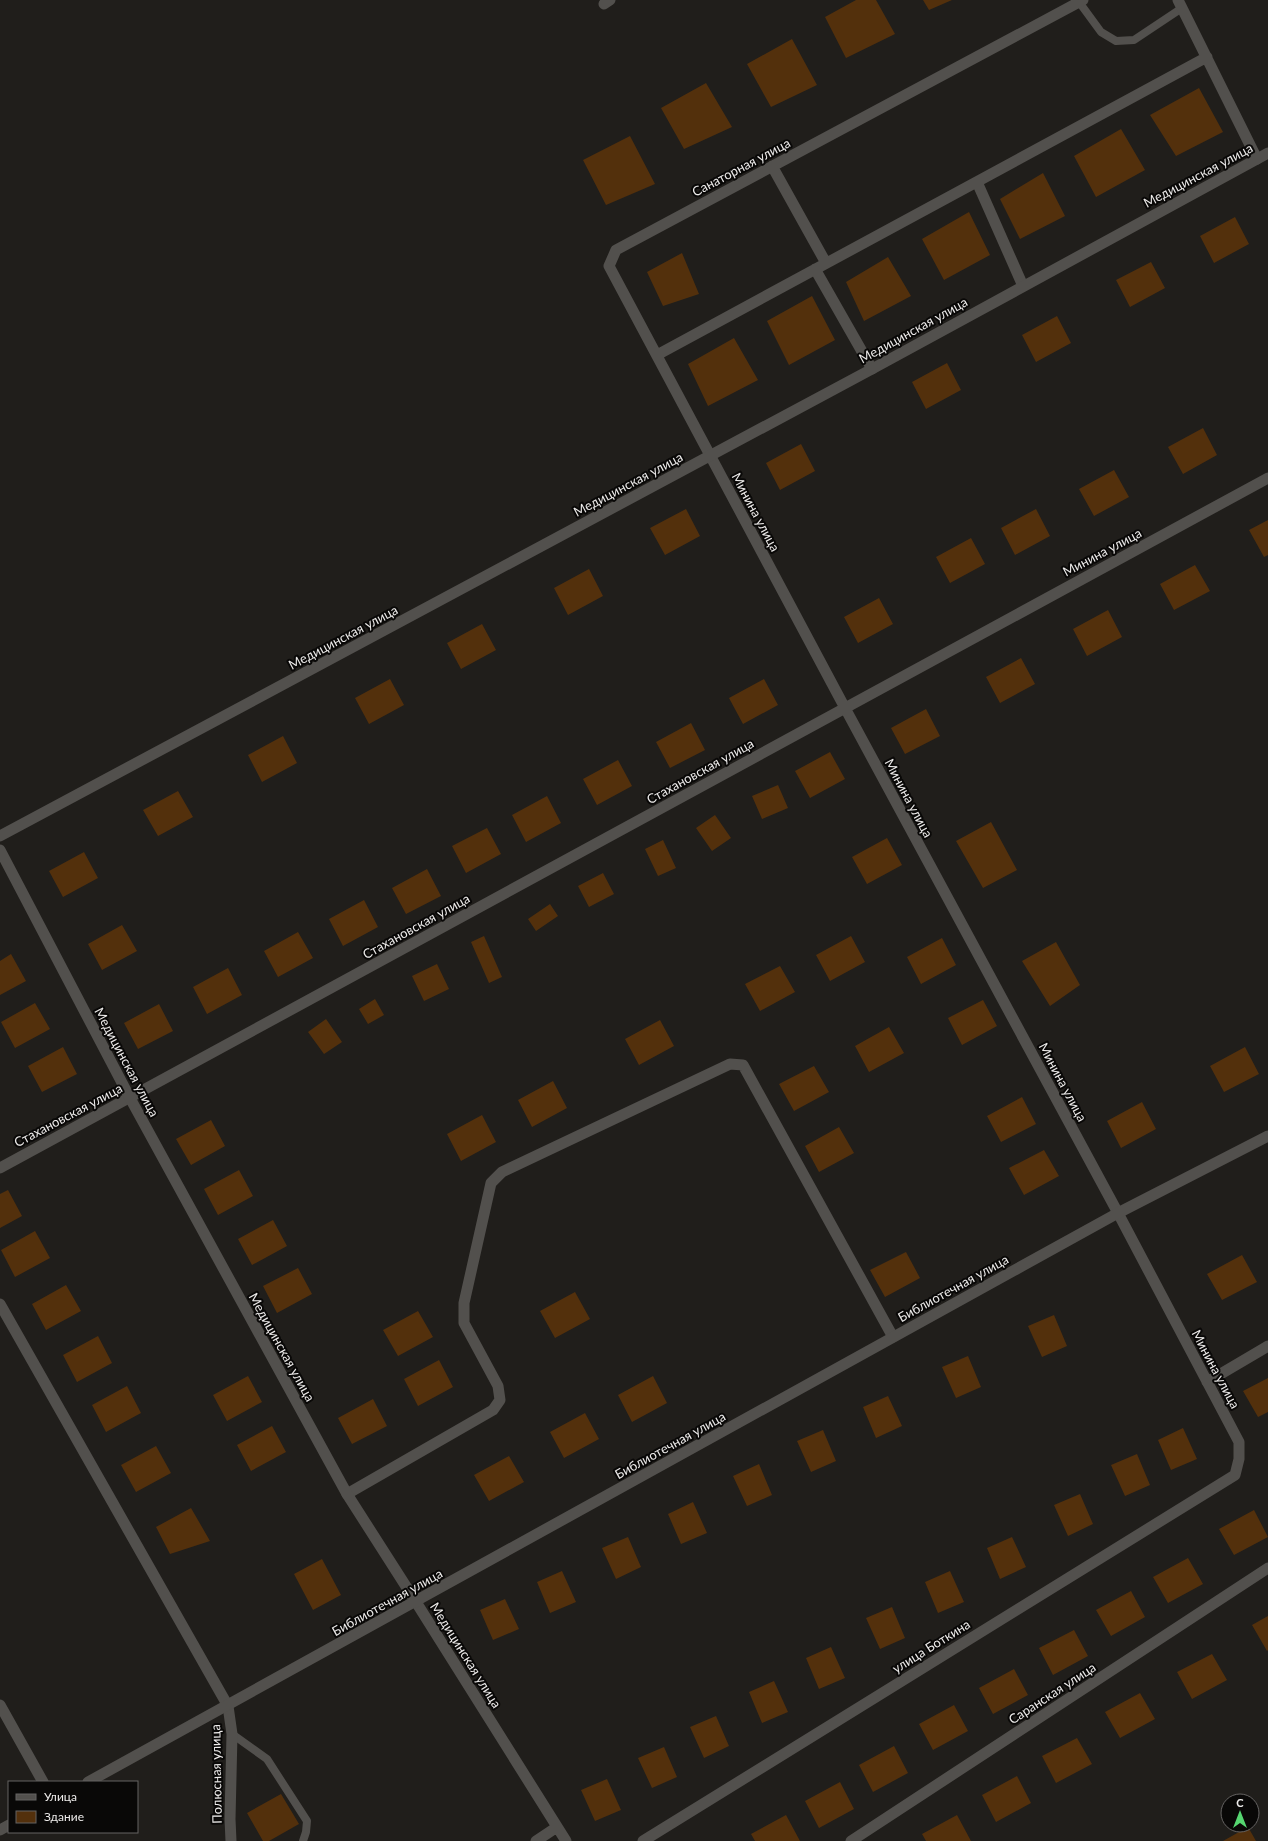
<svg xmlns="http://www.w3.org/2000/svg" width="1268" height="1841" font-family="Lato,sans-serif">
  <style>
    .building { fill: #53300c }
    .lines { fill: none; stroke-linecap: round; stroke-linejoin: round }
    .service { stroke: #52504d; stroke-width: 8 }
    .minor { stroke: #52504d; stroke-width: 11 }
    .tertiary { stroke: #52504d; stroke-width: 11 }
    .labels { text-anchor: middle; dominant-baseline: central; stroke-width: 4; stroke-linejoin: round; paint-order: stroke }
    .street-label { font-size: 13px; fill: #eeeceb; stroke: #090807 }
  </style>
  <rect width="100%" height="100%" fill="#201e1b"/>
  <!-- building -->
  <path class="building" d="M856,0H876L895,34L846,58L825,17Z
    M923,0H952L929,10Z
    M792,39L817,85L771,107L747,64Z
    M706,83L732,127L684,149L661,108Z
    M1199,88L1223,132L1176,156L1150,115Z
    M1121,129L1145,170L1096,197L1074,156Z
    M630,136L655,184L606,205L583,160Z
    M1043,173L1065,216L1020,239L1000,199Z
    M969,212L990,255L944,280L922,239Z
    M1235,217L1249,244L1214,263L1200,236Z
    M682,253L699,294L663,306L647,272Z
    M888,257L911,296L864,321L846,282Z
    M1151,262L1165,288L1130,307L1116,280Z
    M812,296L835,340L789,365L767,321Z
    M1057,316L1071,343L1036,362L1022,335Z
    M734,338L758,380L708,406L688,364Z
    M947,363L961,390L926,409L912,382Z
    M1203,428L1217,455L1183,474L1168,447Z
    M801,444L815,471L780,490L766,463Z
    M1114,470L1129,497L1094,516L1079,489Z
    M686,509L700,536L665,555L650,528Z
    M1036,509L1050,536L1015,555L1001,528Z
    M1268,520V555L1264,557L1249,530Z
    M971,538L985,564L950,583L936,557Z
    M1195,565L1210,591L1174,610L1160,584Z
    M589,569L603,596L568,615L554,588Z
    M879,598L893,624L858,643L844,617Z
    M1108,610L1122,637L1087,656L1073,629Z
    M482,624L496,650L461,669L447,643Z
    M1021,658L1035,684L1000,703L986,677Z
    M390,679L404,705L369,724L355,698Z
    M764,679L778,705L743,724L729,698Z
    M926,709L940,736L905,754L891,728Z
    M691,723L705,750L670,768L656,742Z
    M283,736L297,763L262,782L248,755Z
    M830,752L845,779L810,798L795,771Z
    M618,760L632,786L597,805L583,779Z
    M778,785L788,808L762,819L752,796Z
    M178,791L193,817L158,836L143,810Z
    M547,796L561,823L526,842L512,815Z
    M715,815L731,838L712,851L696,828Z
    M991,822L1017,870L983,888L956,841Z
    M487,828L501,854L466,873L452,846Z
    M887,838L902,865L867,884L852,857Z
    M663,840L676,868L658,876L645,849Z
    M84,852L98,878L63,897L49,871Z
    M427,869L441,896L406,914L392,888Z
    M603,873L614,894L589,907L578,886Z
    M364,900L378,927L343,946L329,919Z
    M550,904L558,916L536,931L528,919Z
    M122,925L137,951L102,970L88,944Z
    M298,932L313,958L278,977L264,951Z
    M484,936L502,977L489,983L471,942Z
    M851,936L865,962L830,981L816,955Z
    M942,938L956,965L921,984L907,957Z
    M1056,942L1080,985L1050,1006L1022,961Z
    M11,954L26,981L0,995V961Z
    M437,964L449,989L424,1001L412,976Z
    M780,966L795,992L760,1011L745,984Z
    M228,968L242,995L207,1014L193,987Z
    M375,999L384,1015L368,1024L359,1009Z
    M983,1000L997,1026L962,1045L948,1018Z
    M35,1003L50,1029L15,1048L1,1022Z
    M159,1004L173,1031L138,1049L124,1023Z
    M326,1019L342,1042L324,1054L308,1032Z
    M660,1020L674,1046L639,1065L625,1039Z
    M889,1027L904,1053L869,1072L855,1046Z
    M63,1047L77,1074L42,1092L28,1066Z
    M1245,1047L1259,1074L1224,1092L1210,1066Z
    M814,1066L829,1092L794,1111L779,1084Z
    M553,1081L567,1108L532,1127L518,1100Z
    M1022,1097L1036,1124L1001,1142L987,1116Z
    M1142,1102L1156,1129L1121,1148L1107,1121Z
    M482,1115L496,1142L461,1161L447,1134Z
    M211,1120L225,1146L191,1165L176,1139Z
    M839,1127L854,1153L819,1172L805,1146Z
    M1044,1150L1059,1176L1024,1195L1009,1168Z
    M239,1170L253,1196L218,1215L204,1189Z
    M8,1190L22,1216L0,1228V1194Z
    M273,1220L287,1246L252,1265L238,1239Z
    M35,1231L50,1258L15,1277L1,1250Z
    M906,1252L920,1278L885,1297L870,1270Z
    M1242,1255L1257,1282L1222,1300L1207,1274Z
    M298,1268L312,1294L277,1313L263,1286Z
    M66,1285L81,1311L46,1330L32,1304Z
    M575,1292L590,1319L555,1338L540,1311Z
    M418,1311L433,1337L398,1356L383,1330Z
    M1054,1315L1067,1346L1042,1357L1028,1326Z
    M98,1336L112,1363L77,1382L63,1355Z
    M968,1356L981,1387L956,1398L942,1367Z
    M439,1360L453,1387L418,1406L404,1379Z
    M248,1376L262,1402L227,1421L213,1395Z
    M653,1376L667,1403L632,1422L618,1395Z
    M1268,1378V1412L1258,1417L1243,1391Z
    M127,1386L141,1413L106,1432L92,1405Z
    M888,1396L902,1426L876,1438L863,1407Z
    M373,1399L387,1426L352,1444L338,1418Z
    M585,1413L599,1439L564,1458L550,1432Z
    M272,1426L286,1452L251,1471L237,1445Z
    M1183,1428L1197,1459L1171,1470L1158,1440Z
    M823,1430L836,1461L811,1472L797,1441Z
    M156,1446L171,1473L136,1492L121,1465Z
    M1137,1454L1150,1485L1125,1496L1111,1465Z
    M509,1456L524,1482L489,1501L474,1475Z
    M759,1464L772,1495L747,1506L733,1476Z
    M1080,1494L1093,1524L1068,1536L1054,1505Z
    M693,1502L707,1533L681,1544L668,1514Z
    M191,1508L210,1541L170,1554L156,1527Z
    M1254,1510L1268,1537L1234,1555L1219,1529Z
    M628,1537L641,1567L616,1579L602,1548Z
    M1012,1537L1026,1567L1000,1579L987,1548Z
    M1188,1558L1203,1584L1168,1603L1153,1577Z
    M322,1559L341,1595L313,1610L294,1574Z
    M562,1571L576,1602L550,1613L537,1582Z
    M950,1571L964,1602L938,1613L925,1582Z
    M1131,1591L1145,1617L1111,1636L1096,1610Z
    M505,1599L519,1629L493,1640L480,1610Z
    M892,1607L905,1638L880,1649L866,1618Z
    M1268,1616V1650L1267,1651L1252,1625Z
    M1074,1630L1088,1656L1053,1675L1039,1648Z
    M831,1647L845,1678L819,1689L806,1658Z
    M1212,1654L1227,1680L1192,1699L1177,1672Z
    M1014,1669L1028,1695L993,1714L979,1688Z
    M774,1681L788,1712L762,1723L749,1692Z
    M1140,1693L1155,1719L1120,1738L1105,1712Z
    M954,1705L968,1731L933,1750L919,1724Z
    M716,1716L729,1746L704,1758L690,1727Z
    M1077,1738L1092,1764L1056,1783L1042,1756Z
    M894,1746L908,1773L873,1792L859,1765Z
    M664,1747L677,1777L652,1788L638,1758Z
    M1017,1776L1031,1803L996,1822L982,1795Z
    M607,1779L621,1810L595,1821L581,1790Z
    M840,1782L854,1809L819,1828L805,1801Z
    M281,1794L299,1824L269,1841H263L247,1813Z
    M786,1815L800,1841H755L751,1834Z
    M957,1815L971,1841H926L922,1834Z
    M1248,1827L1256,1841H1223Z"/>
  <g class="lines">
    <!-- service -->
    <path class="service" d="M1079,2L1101,32L1116,41L1134,40L1182,8
      M232,1734L267,1759L307,1821L306,1832L303,1841"/>
    <!-- minor -->
    <path class="minor" d="M1178,0L1257,159
      M604,4L610,0
      M772,166L826,263
      M977,182L1023,286
      M815,269L872,369
      M657,355L1207,57
      M0,1168L1268,478
      M0,1304L228,1706L232,1734L230,1819L231,1841
      M1207,1382L1268,1346
      M347,1494L493,1410L500,1400L498,1386L464,1323V1303L491,1183L502,1172L730,1064L743,1065L893,1337
      M416,1602L566,1841
      M536,1841L557,1827
      M643,1841L1235,1475L1239,1459V1442L1118,1213L845,708L609,266L616,250L1083,0
      M851,1841L1268,1568"/>
    <!-- tertiary -->
    <path class="tertiary" d="M0,836L872,369L1268,153
      M0,850L130,1098L347,1494L416,1602
      M0,1705L43,1782
      M88,1782L1118,1213L1268,1136
      M0,1830L9,1825"/>
  </g>
  <g class="labels">
    <!-- street labels -->
    <g class="street-label">
      <text transform="translate(741 167) rotate(-28)">Санаторная улица</text>
      <text transform="translate(1198 175) rotate(-28)">Медицинская улица</text>
      <text transform="translate(913 330) rotate(-29)">Медицинская улица</text>
      <text transform="translate(628 484) rotate(-28)">Медицинская улица</text>
      <text transform="translate(756 512) rotate(62)">Минина улица</text>
      <text transform="translate(1102 552) rotate(-28)">Минина улица</text>
      <text transform="translate(343 637) rotate(-28)">Медицинская улица</text>
      <text transform="translate(700 771) rotate(-29)">Стахановская улица</text>
      <text transform="translate(909 798) rotate(62)">Минина улица</text>
      <text transform="translate(416 926) rotate(-29)">Стахановская улица</text>
      <text transform="translate(127 1062) rotate(62)">Медицинская улица</text>
      <text transform="translate(1063 1082) rotate(62)">Минина улица</text>
      <text transform="translate(68 1115) rotate(-28)">Стахановская улица</text>
      <text transform="translate(953 1288) rotate(-29)">Библиотечная улица</text>
      <text transform="translate(282 1347) rotate(61)">Медицинская улица</text>
      <text transform="translate(1216 1369) rotate(62)">Минина улица</text>
      <text transform="translate(670 1445) rotate(-29)">Библиотечная улица</text>
      <text transform="translate(387 1602) rotate(-29)">Библиотечная улица</text>
      <text transform="translate(931 1646) rotate(-32)">улица Боткина</text>
      <text transform="translate(466 1655) rotate(58)">Медицинская улица</text>
      <text transform="translate(1052 1693) rotate(-33)">Саранская улица</text>
      <text transform="translate(216 1774) rotate(-91)">Полюсная улица</text>
    </g>
  </g>
  <!-- legend -->
  <rect x="8" y="1781" width="130" height="52" fill="#090807" stroke="#656362"/>
  <rect x="16" y="1794" width="20" height="6" fill="#52504d" stroke="#656362"/>
  <text x="44" y="1801" font-size="12" fill="#eeeceb">Улица</text>
  <rect x="16" y="1811" width="20" height="12" fill="#53300c" stroke="#656362"/>
  <text x="44" y="1821" font-size="12" fill="#eeeceb">Здание</text>
  <!-- north arrow -->
  <g transform="translate(1240 1813)"><circle r="19" fill="#090807" stroke="#656362"/>
  <path d="M0-3L7 15L0 10L-7 15Z" fill="#56d671"/>
  <text y="-6" font-size="11" font-weight="bold" text-anchor="middle" fill="#eeeceb">С</text>
  </g>
</svg>
